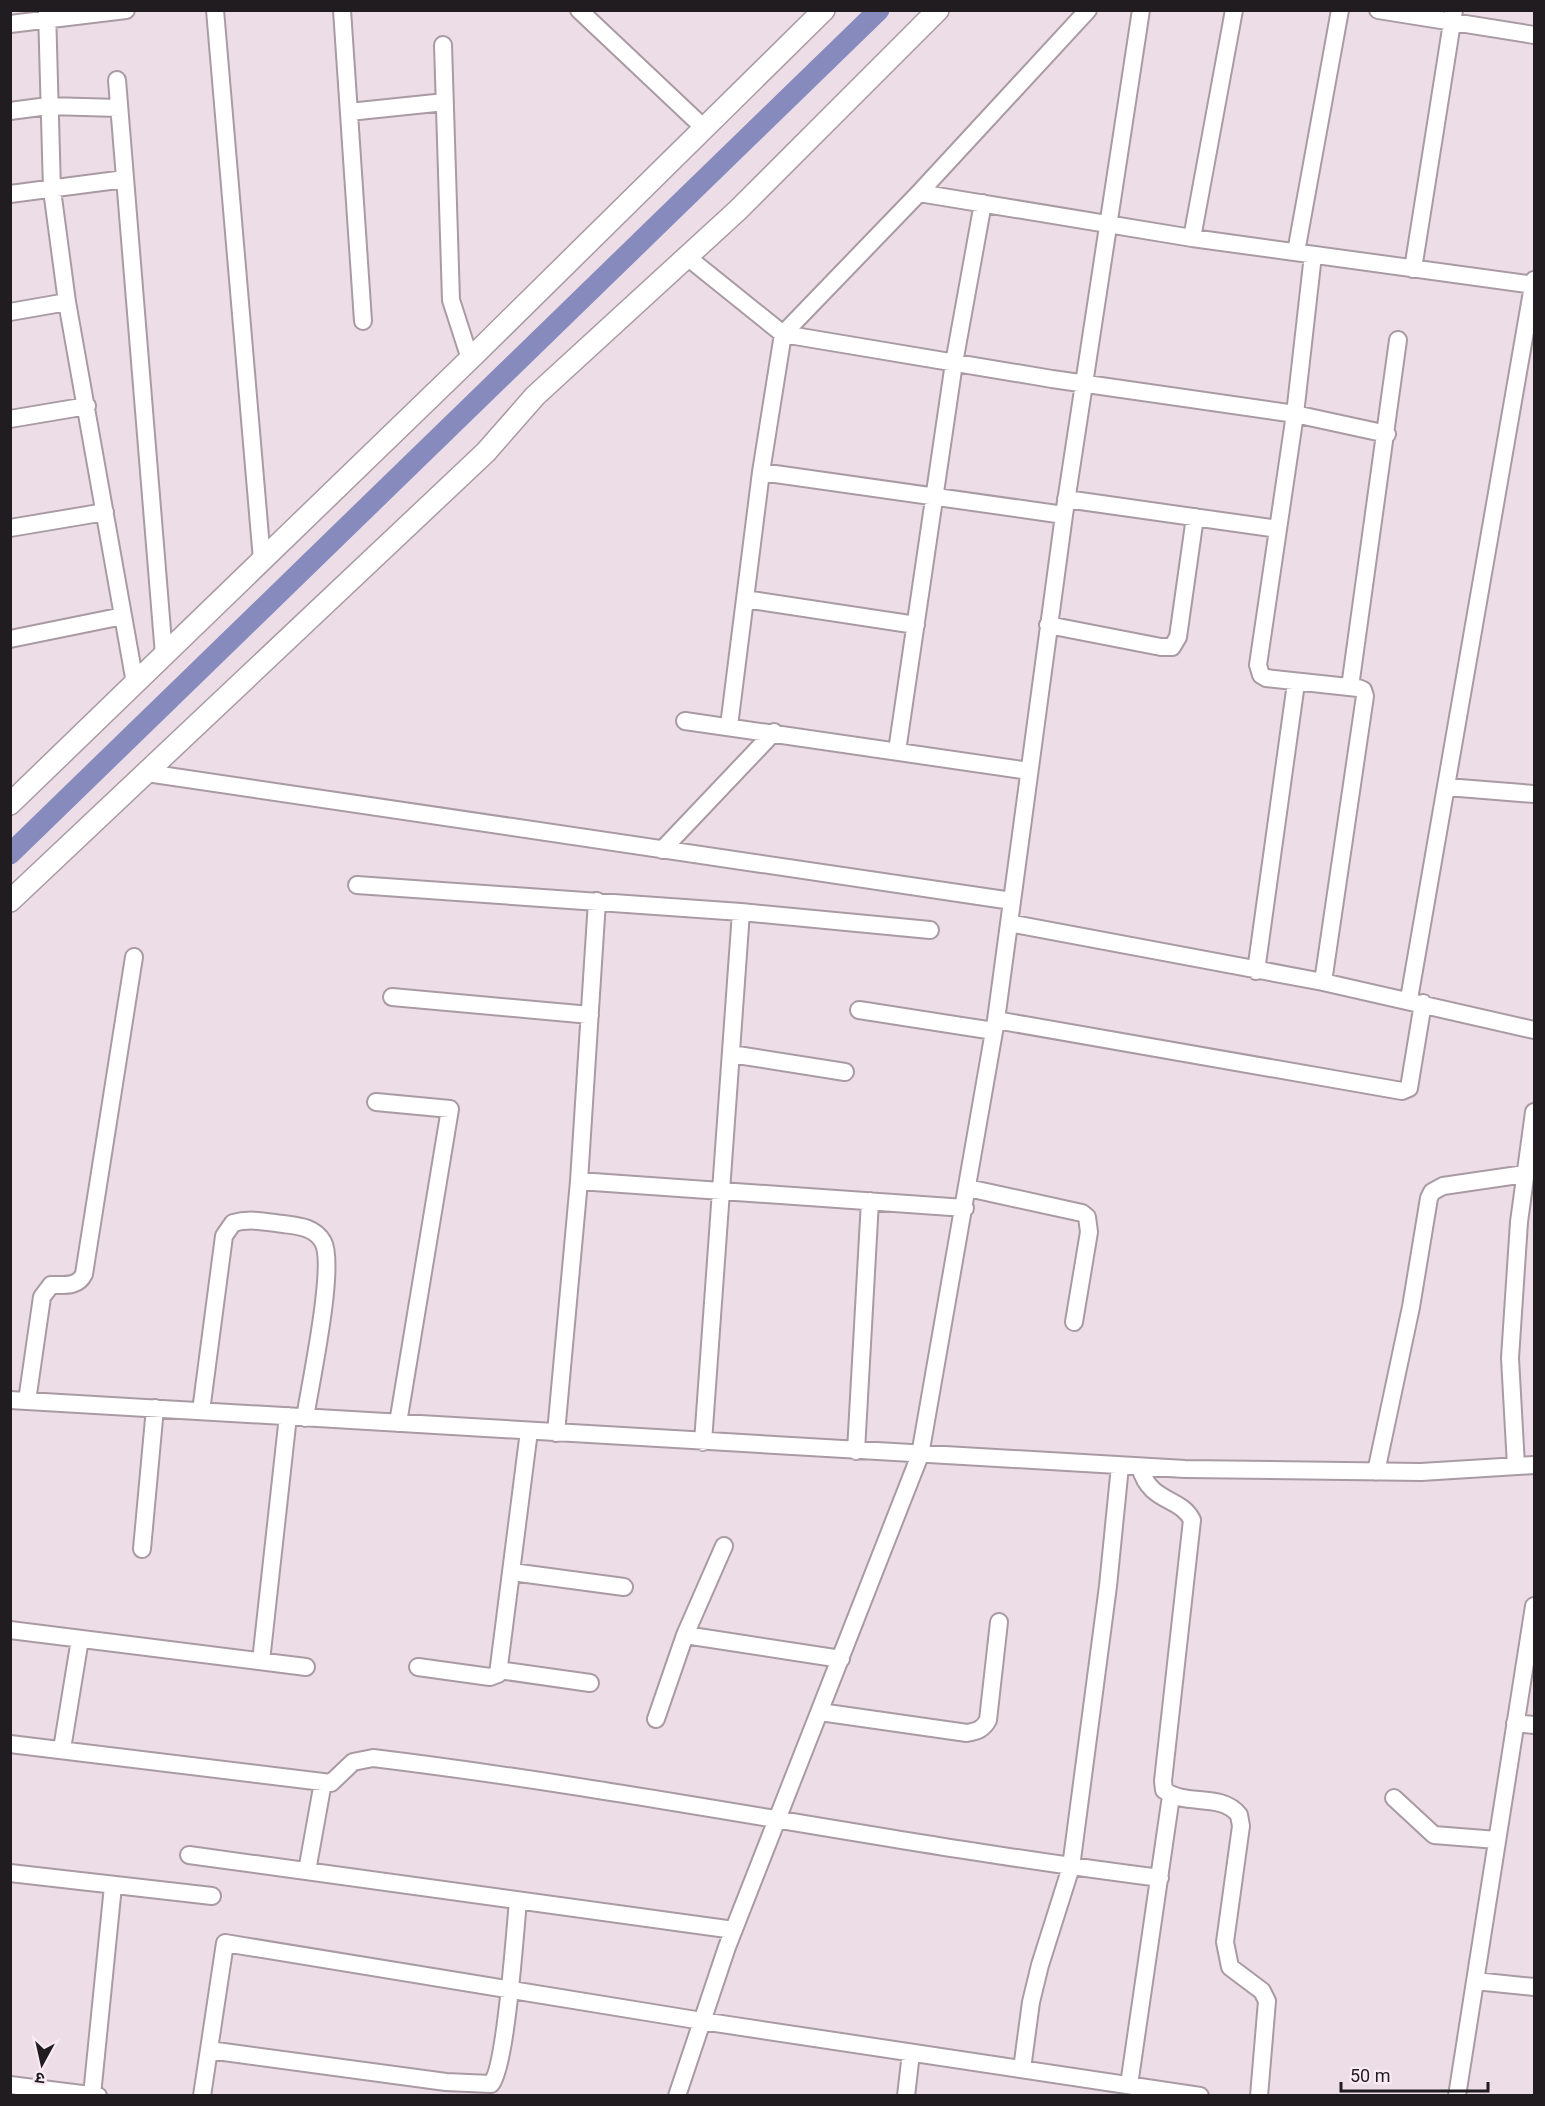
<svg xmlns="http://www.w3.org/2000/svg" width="1545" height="2106" font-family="Roboto,'Noto Sans Devanagari',sans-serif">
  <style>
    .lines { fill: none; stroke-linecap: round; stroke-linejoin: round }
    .canal { stroke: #868abd; stroke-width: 21 }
    .minor-casing { stroke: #a99aa3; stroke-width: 20 }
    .tertiary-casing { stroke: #a99aa3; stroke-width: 24 }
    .minor { stroke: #fff; stroke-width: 16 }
    .tertiary { stroke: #fff; stroke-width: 21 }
  </style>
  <rect width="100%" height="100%" fill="#ecdde6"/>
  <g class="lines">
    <!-- canal -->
    <path class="canal" d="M10,854L879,10"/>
    <defs>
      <path id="minor" d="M47,10L52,190L67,302L135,683
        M215,10L262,560
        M342,10L363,321
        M579,10L704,128
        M1234,10L1192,238L1534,285
        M1378,10L1534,35
        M10,24L126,10
        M443,45L451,300L470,359
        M117,80L164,655
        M10,111L48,106L119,108
        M349,112L445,102
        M919,193L1192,238
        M10,194L125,179
        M1296,252L1340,10
        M1313,255L1295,414L1258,665L1261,675L1266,678L1358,688L1363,690L1365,696L1323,982
        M686,256L783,334L919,193L1088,10
        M1413,269L1454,10
        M10,312L67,302
        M10,419L87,406
        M761,472L1064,515
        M1066,499L1278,529
        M10,528L105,512
        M745,599L916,625
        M1048,625L1161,647H1172L1178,637L1195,517
        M10,639L123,616
        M1350,687L1398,340
        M685,721L1029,771
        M729,726L761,472L783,334L1052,379L1295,414L1387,434
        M897,751L954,363L983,203
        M147,773L1012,901
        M1447,787L1534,794
        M662,850L774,732
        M357,885L741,912L930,930
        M1009,923L1323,982L1534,1030
        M1256,971L1296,683
        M392,997L590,1015
        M1409,999L1534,280
        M859,1010L994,1031
        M996,1020L1402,1091L1409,1088L1423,1003
        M731,1054L845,1072
        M376,1102L450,1109L398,1423
        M579,1181L965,1208
        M968,1188L1082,1213L1087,1217L1089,1232L1074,1322
        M10,1400L1185,1469L1421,1472L1534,1465
        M27,1401L42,1297L51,1285C65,1285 78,1287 84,1274L134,957
        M201,1411L224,1236L233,1223C250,1218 267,1222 283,1224C298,1226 315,1227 323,1242C336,1265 310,1385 305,1418
        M556,1433L579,1181L597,901
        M703,1442L741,912
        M856,1451L870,1201
        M1516,1466L1510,1358L1519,1222L1534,1112
        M1140,1467C1150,1504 1180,1496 1192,1520L1163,1781L1164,1790C1185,1807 1221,1792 1239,1815L1241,1826L1225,1942L1230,1967L1262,1991L1267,2001L1259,2096
        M1376,1472L1411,1307L1429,1198L1432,1192L1443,1186L1525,1174
        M142,1549L155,1408
        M512,1572L624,1587
        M10,1630L306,1667
        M685,1635L841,1659
        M261,1661L288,1416
        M418,1667L490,1677L498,1674L529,1431
        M499,1670L590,1683
        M820,1712L967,1733C978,1731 983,1729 988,1720L999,1622
        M656,1719L685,1635L724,1546
        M1515,1723L1534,1725
        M10,1744L331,1783L353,1762L373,1758C637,1790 897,1845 1160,1878
        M62,1749L80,1639
        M1394,1798L1434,1835L1497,1840
        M189,1855L734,1930
        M307,1871L323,1782
        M10,1873L212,1896
        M1475,1981L1534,1987
        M209,2050L446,2082L491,2084C506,2068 515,1931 518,1901
        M1022,2069L1031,2002L1040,1965L1071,1867L1108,1586L1120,1466
        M10,2085L98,2096
        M1129,2085L1171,1796
        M92,2095L113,1886
        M202,2096L225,1943L702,2021L1200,2096
        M677,2096L727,1947L920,1455L996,1020L1064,515L1141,10
        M906,2096L911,2053
        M1457,2096L1534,1606"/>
      <path id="tertiary" d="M10,804L470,359L824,10
        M10,901L486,452L535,396L738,210L938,10"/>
    </defs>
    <!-- minor casing -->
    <use href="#minor" class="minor-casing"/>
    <!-- tertiary casing -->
    <use href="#tertiary" class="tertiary-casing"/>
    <!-- minor -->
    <use href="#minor" class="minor"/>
    <!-- tertiary -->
    <use href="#tertiary" class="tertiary"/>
  </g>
  <!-- border -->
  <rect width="1545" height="2106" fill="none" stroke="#211c1f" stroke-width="24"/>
  <!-- north arrow -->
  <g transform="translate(42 2064) rotate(188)" stroke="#f9eaf3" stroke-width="4.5" paint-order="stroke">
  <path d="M0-4.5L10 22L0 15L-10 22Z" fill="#211c1f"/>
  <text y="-9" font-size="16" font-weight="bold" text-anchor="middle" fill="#211c1f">उ</text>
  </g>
  <!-- scale -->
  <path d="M1341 2082v9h147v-9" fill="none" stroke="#211c1f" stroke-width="3"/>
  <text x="1350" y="2082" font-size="18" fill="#211c1f" stroke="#f9eaf3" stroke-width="4.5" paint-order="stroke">50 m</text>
</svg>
